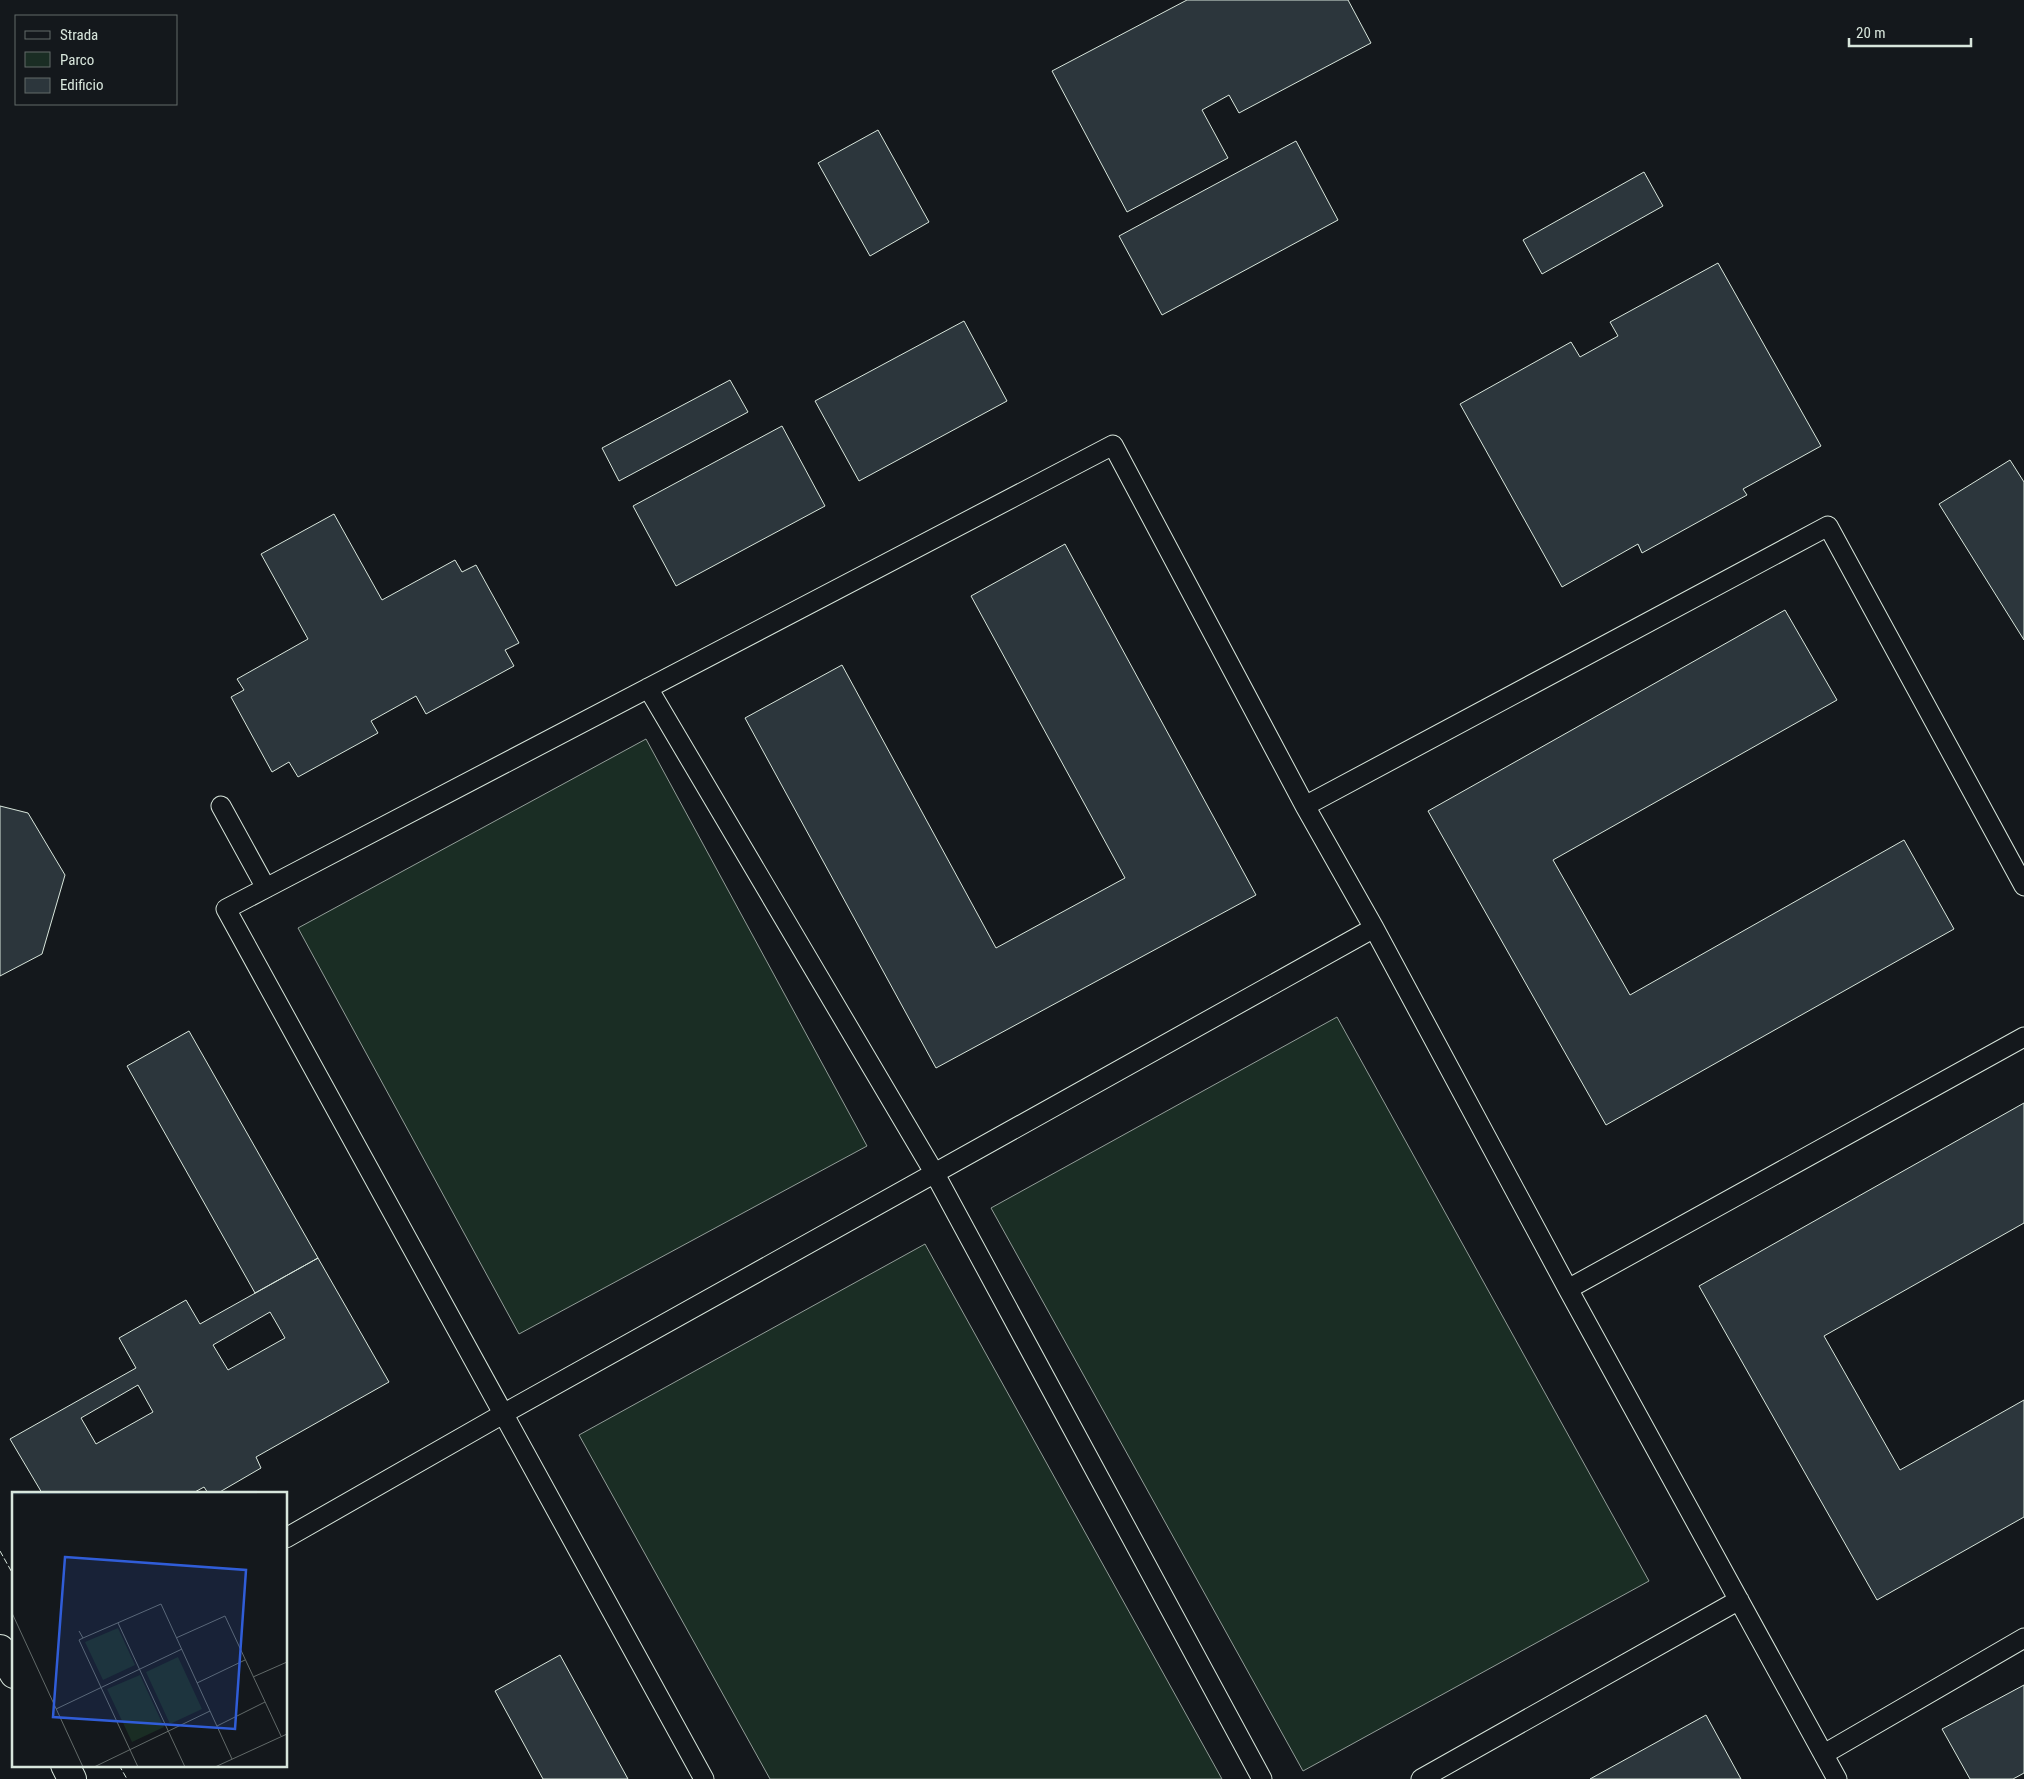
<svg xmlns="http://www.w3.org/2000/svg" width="2024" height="1779" font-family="'Roboto Condensed',sans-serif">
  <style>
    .green { fill: #1a2d24; stroke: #939e99 }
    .building { fill: #2c363c; stroke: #d8e6dc; fill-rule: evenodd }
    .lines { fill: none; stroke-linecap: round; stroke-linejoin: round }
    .service-casing { stroke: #d8e6dc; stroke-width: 21 }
    .minor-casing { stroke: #d8e6dc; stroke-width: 30 }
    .service { stroke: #14181c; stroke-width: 19 }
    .minor { stroke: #14181c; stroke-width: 28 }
    .fence { stroke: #d8e6dc; stroke-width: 1; stroke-dasharray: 6 2.5; stroke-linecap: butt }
    .inset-river { fill: none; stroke: #2f3f4d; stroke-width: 2.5 }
    .inset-road { fill: none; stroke: #626a69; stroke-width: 1 }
    .view { fill: #305dd8; fill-opacity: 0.15; stroke: #305dd8; stroke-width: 2.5 }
    .inset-edge { fill: none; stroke: #d8e6dc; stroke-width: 2.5 }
  </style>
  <rect width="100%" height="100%" fill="#14181c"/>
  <!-- green -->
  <path class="green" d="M646,739L867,1146L519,1334L298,928Z
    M1337,1017L1649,1581L1303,1771L991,1208Z
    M925,1244L1222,1779H770L579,1435Z"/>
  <!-- building -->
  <path class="building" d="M1187,0H1348L1371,43L1239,113L1229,95L1202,110L1228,158L1127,212L1052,71Z
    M878,130L929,222L870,256L818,163Z
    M1296,141L1338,220L1162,315L1119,236Z
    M1644,172L1663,206L1542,274L1523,240Z
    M1718,263L1821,446L1743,489L1747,495L1642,553L1638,544L1562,587L1460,404L1571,342L1580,357L1618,336L1610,322Z
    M964,321L1007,401L859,481L815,401Z
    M730,380L748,412L619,481L602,448Z
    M782,426L825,506L676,586L633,506Z
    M2010,460L2024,482V640L1939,504Z
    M334,514L382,600L455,560L462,572L476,565L519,643L505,650L514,666L426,714L416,696L371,721L378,733L298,777L289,762L272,772L231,697L244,690L237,679L308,639L261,554Z
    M1065,544L1256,895L936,1068L745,718L842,665L996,948L1125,878L971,596Z
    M1785,610L1837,700L1553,860L1630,995L1904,840L1954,929L1606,1125L1428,811Z
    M0,806L28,813L65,875L42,954L0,976Z
    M189,1031L318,1258L255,1293L127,1066Z
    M2024,1103V1223L1824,1336L1900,1470L2024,1400V1517L1877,1600L1699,1286Z
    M318,1258L389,1382L256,1457L261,1468L218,1493H208L204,1487L193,1493H42L10,1439L136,1368L119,1338L186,1300L200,1324ZM270,1312L285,1338L228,1370L213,1345ZM138,1385L153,1412L96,1444L81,1418Z
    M560,1655L628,1779H543L495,1691Z
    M2024,1685V1773L2013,1779H1970L1942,1729Z
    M1706,1715L1741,1779H1590Z"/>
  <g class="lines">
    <defs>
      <path id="service" d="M648,688L935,1174L1262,1779
        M221,806L266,888L226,909L704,1779
        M1305,806L1828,526L2024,886
        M266,888L1113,445L1305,806L1374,928L1568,1289L1837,1779
        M1568,1289L2024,1037
        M286,1538L503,1414L1374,928
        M1824,1754L2024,1638
        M1421,1779L1739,1600"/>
      <path id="minor" d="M0,1649L14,1674
        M65,1765L72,1779"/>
    </defs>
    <!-- service casing -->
    <use href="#service" class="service-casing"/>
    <!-- minor casing -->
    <use href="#minor" class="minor-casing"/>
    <!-- service -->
    <use href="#service" class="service"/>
    <!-- minor -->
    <use href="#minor" class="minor"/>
    <!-- fence -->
    <path class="fence" d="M0,1551L14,1576
      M119,1765L127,1779"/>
  </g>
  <!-- overview -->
  <g transform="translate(12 1492)">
    <rect width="275" height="275" fill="#14181c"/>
    <path d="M106,136L123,173L91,188L73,150ZM166,165L190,217L158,232L134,180ZM128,183L152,235L120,250L95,197Z" fill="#1a2d24"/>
    <path class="inset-river" d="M0,1L245,0"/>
    <path class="inset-road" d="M0,121L71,275M106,131L173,275M67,139L71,146L67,148L126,275M71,146L149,112L220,267M164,146L213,124L269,244M241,185L275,170M185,191L233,168M44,217L170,157M205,234L253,210M82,275L198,219M203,275L275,242"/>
    <path class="view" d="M53,65L234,78L223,237L41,225Z"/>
    <rect width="275" height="275" class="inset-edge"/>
  </g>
  <!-- legend -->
  <rect x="15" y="15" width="162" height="90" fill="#14181c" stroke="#626a69"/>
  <rect x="25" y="31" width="25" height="8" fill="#14181c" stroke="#626a69"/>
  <text x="60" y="40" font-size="15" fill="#d8e6dc">Strada</text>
  <rect x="25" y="52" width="25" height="15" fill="#1a2d24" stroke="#626a69"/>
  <text x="60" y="65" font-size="15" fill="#d8e6dc">Parco</text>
  <rect x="25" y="78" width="25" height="15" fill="#2c363c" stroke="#626a69"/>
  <text x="60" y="90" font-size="15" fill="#d8e6dc">Edificio</text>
  <!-- scale -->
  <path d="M1849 38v8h122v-8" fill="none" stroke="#d8e6dc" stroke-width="2.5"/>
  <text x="1856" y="38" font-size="15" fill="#d8e6dc" stroke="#14181c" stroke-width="4" paint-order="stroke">20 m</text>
</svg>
